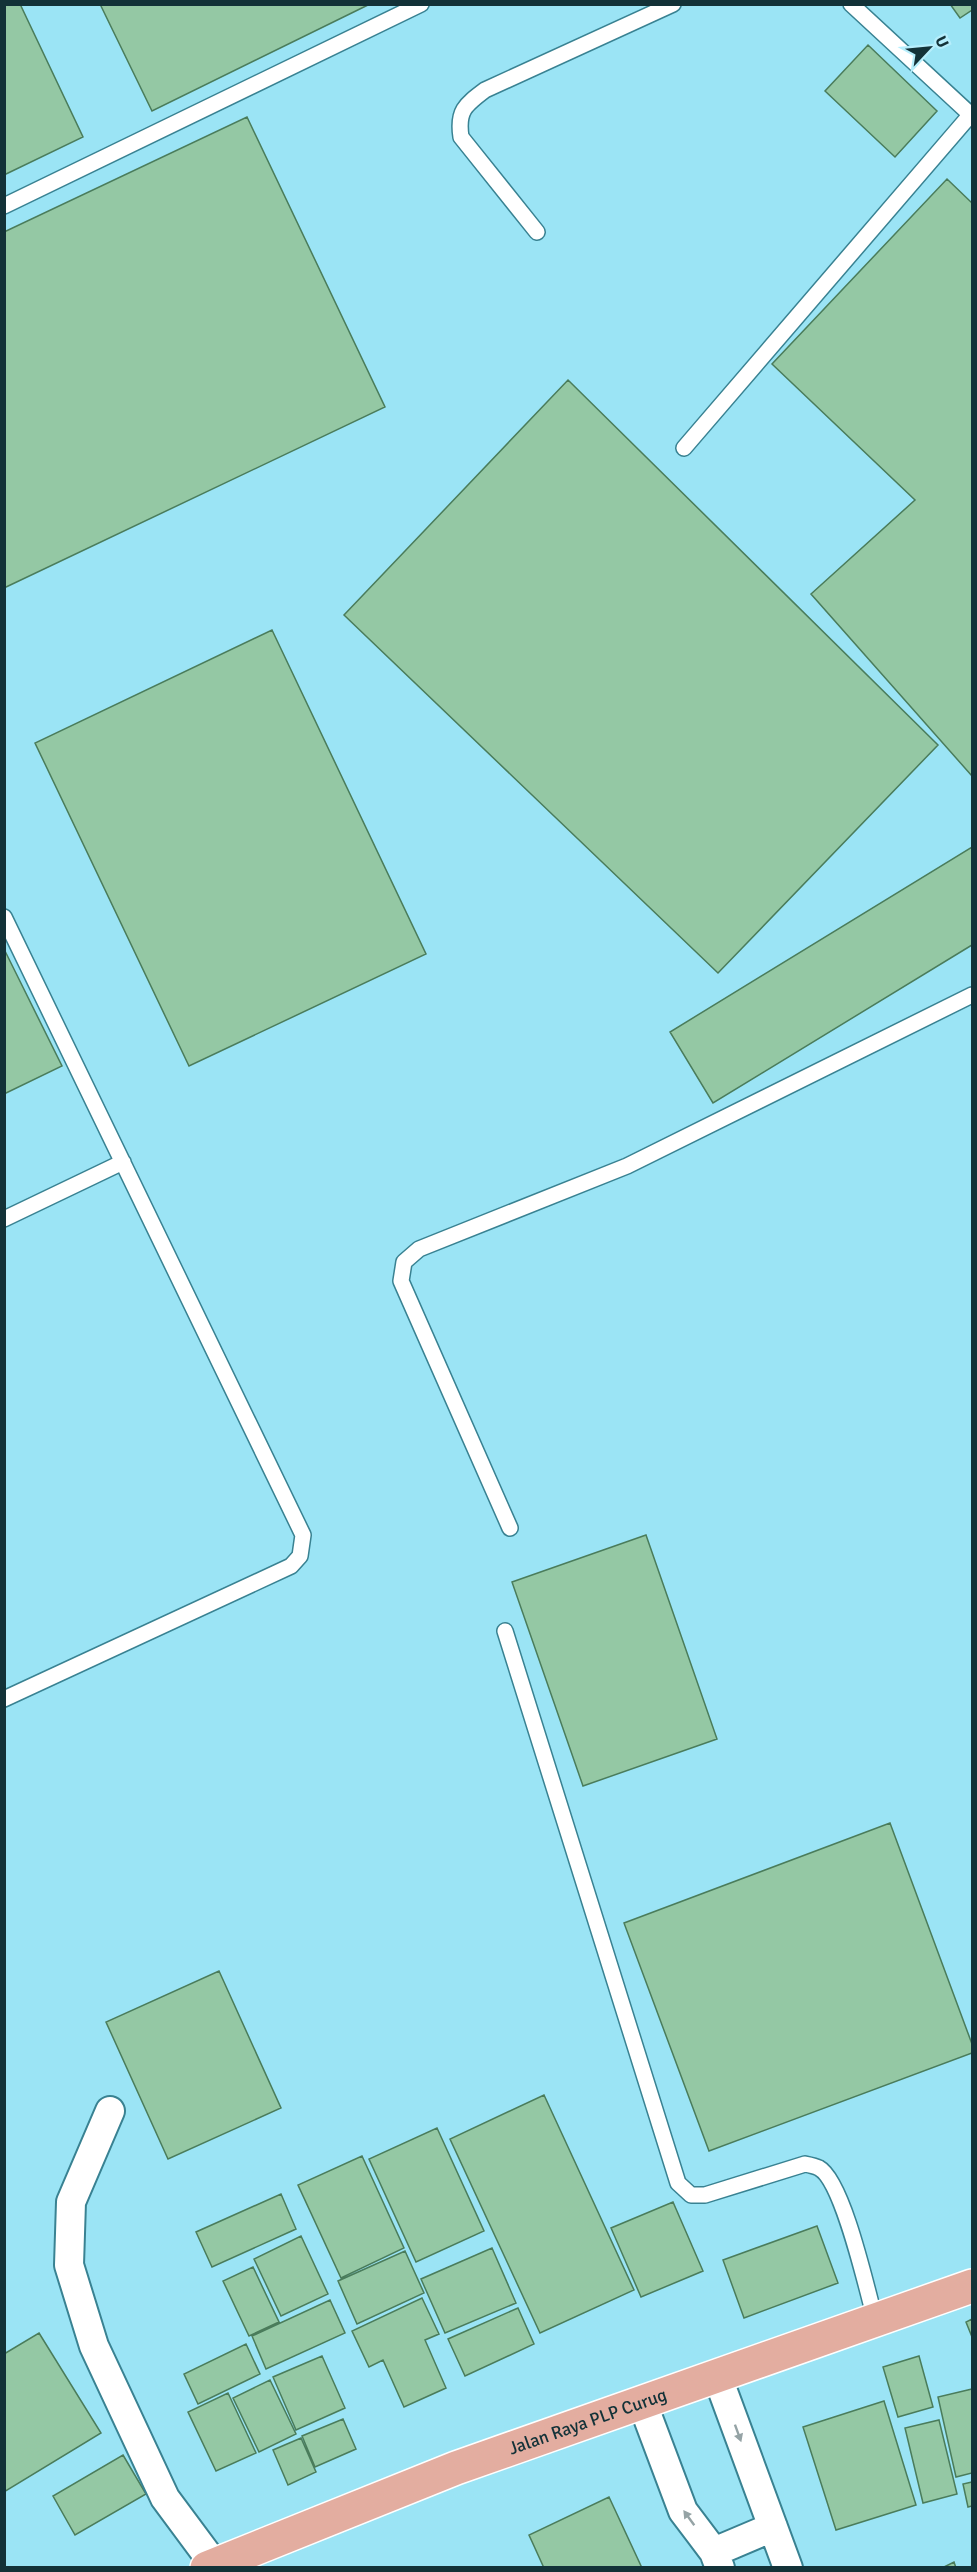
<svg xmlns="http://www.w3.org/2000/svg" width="977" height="2572" font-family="Signika,sans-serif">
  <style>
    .building { fill: #94c8a4; stroke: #4a7c5b; stroke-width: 1.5 }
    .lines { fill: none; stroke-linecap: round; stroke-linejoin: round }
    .lane-casing { stroke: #398292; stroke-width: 18 }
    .street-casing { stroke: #398292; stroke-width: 32 }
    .primary-casing { stroke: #fff; stroke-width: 36 }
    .lane { stroke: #fff; stroke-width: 15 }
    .street { stroke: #fff; stroke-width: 28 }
    .primary { stroke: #e3ada0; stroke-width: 33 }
    .oneway { fill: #95a3a5 }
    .labels { text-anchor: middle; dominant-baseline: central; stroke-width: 4.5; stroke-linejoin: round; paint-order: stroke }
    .street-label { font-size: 18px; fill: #133238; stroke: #b6eefc }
  </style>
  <rect width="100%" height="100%" fill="#9be4f5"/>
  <!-- building -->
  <path class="building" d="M4,4H20L83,137L4,175Z
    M100,4H370L152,111Z
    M950,4H972V10L960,18Z
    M868,45L937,111L895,157L825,91Z
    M247,117L385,407L4,588V232Z
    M947,179L972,203V776L811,594L915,500L772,364Z
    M568,380L938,745L718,973L344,615Z
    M272,630L426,954L189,1066L35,743Z
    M972,847V945L713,1103L670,1032Z
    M4,949L62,1066L4,1094Z
    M646,1535L717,1739L583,1786L512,1582Z
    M890,1823L972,2044V2053L709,2151L624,1923Z
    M219,1971L281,2108L168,2159L106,2022Z
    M544,2095L634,2290L540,2333L450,2139Z
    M437,2128L484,2231L416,2262L369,2159Z
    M362,2156L404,2248L341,2278L298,2185Z
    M281,2194L296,2229L212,2267L196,2232Z
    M673,2202L703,2271L641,2297L611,2228Z
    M817,2226L838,2283L744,2318L723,2260Z
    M301,2236L328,2294L281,2316L254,2259Z
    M492,2248L516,2303L445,2333L421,2279Z
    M405,2251L424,2293L357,2324L338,2281Z
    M253,2267L279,2322L249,2336L223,2281Z
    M422,2298L439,2334L425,2340L446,2388L404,2407L383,2360L369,2367L352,2331Z
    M330,2300L345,2333L266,2369L252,2336Z
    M518,2308L534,2344L465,2376L448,2339Z
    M972,2319V2337L966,2322Z
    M39,2333L101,2433L4,2492V2354Z
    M246,2344L260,2374L198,2404L184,2374Z
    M322,2356L345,2408L296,2430L273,2377Z
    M919,2356L933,2407L898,2417L883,2367Z
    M270,2380L296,2434L259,2452L233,2398Z
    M972,2389V2473L956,2477L938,2397Z
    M228,2393L256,2453L216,2471L188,2412Z
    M884,2401L916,2505L836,2530L803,2427Z
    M343,2419L356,2449L315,2467L302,2436Z
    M939,2420L957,2494L923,2503L905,2428Z
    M301,2438L316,2472L288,2485L273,2450Z
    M123,2455L146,2494L75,2535L53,2496Z
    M972,2482V2506L968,2507L963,2484Z
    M609,2497L642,2568H544L529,2535Z
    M954,2562L956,2568H942Z"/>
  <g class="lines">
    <defs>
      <path id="lane" d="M851,4L972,116
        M4,206L421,4
        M537,232L461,137C457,111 465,105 485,90L673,4
        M684,448L972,113
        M4,917L303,1535L300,1556L291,1566L4,1699
        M4,1219L123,1162
        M510,1528L401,1281L404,1262L419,1249L627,1166L972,995
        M505,1631L678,2183L691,2195H705L805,2164C810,2165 815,2166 819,2168C843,2181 867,2290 875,2319"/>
      <path id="street" d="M110,2111L71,2202L69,2265L94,2346L165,2498L214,2564
        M718,2378L788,2568
        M642,2402L683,2511L714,2552L720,2568
        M714,2552L773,2527"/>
      <g id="primary">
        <path id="s1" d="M207,2568L456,2468L972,2286"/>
      </g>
    </defs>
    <!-- lane casing -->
    <use href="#lane" class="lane-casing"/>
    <!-- street casing -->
    <use href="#street" class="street-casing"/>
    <!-- primary casing -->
    <use href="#primary" class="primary-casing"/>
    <!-- lane -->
    <use href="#lane" class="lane"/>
    <!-- street -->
    <use href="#street" class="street"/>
    <!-- primary -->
    <use href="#primary" class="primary"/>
  </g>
  <!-- one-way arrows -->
  <defs><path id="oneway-solid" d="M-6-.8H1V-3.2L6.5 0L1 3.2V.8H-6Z" transform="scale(1.5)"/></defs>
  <g class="oneway">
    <use href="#oneway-solid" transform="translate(738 2433) rotate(70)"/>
    <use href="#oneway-solid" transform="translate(689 2518) rotate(-126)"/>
  </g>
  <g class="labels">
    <!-- street labels -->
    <g class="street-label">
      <text stroke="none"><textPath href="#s1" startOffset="408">Jalan Raya PLP Curug</textPath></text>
    </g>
  </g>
  <!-- border -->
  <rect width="977" height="2572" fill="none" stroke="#133238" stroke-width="12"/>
  <!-- north arrow -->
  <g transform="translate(929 48) rotate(64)" stroke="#b6eefc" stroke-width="4.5" paint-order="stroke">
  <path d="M0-4.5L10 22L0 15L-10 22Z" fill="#133238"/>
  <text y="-9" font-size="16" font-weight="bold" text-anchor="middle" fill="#133238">U</text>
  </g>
</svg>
